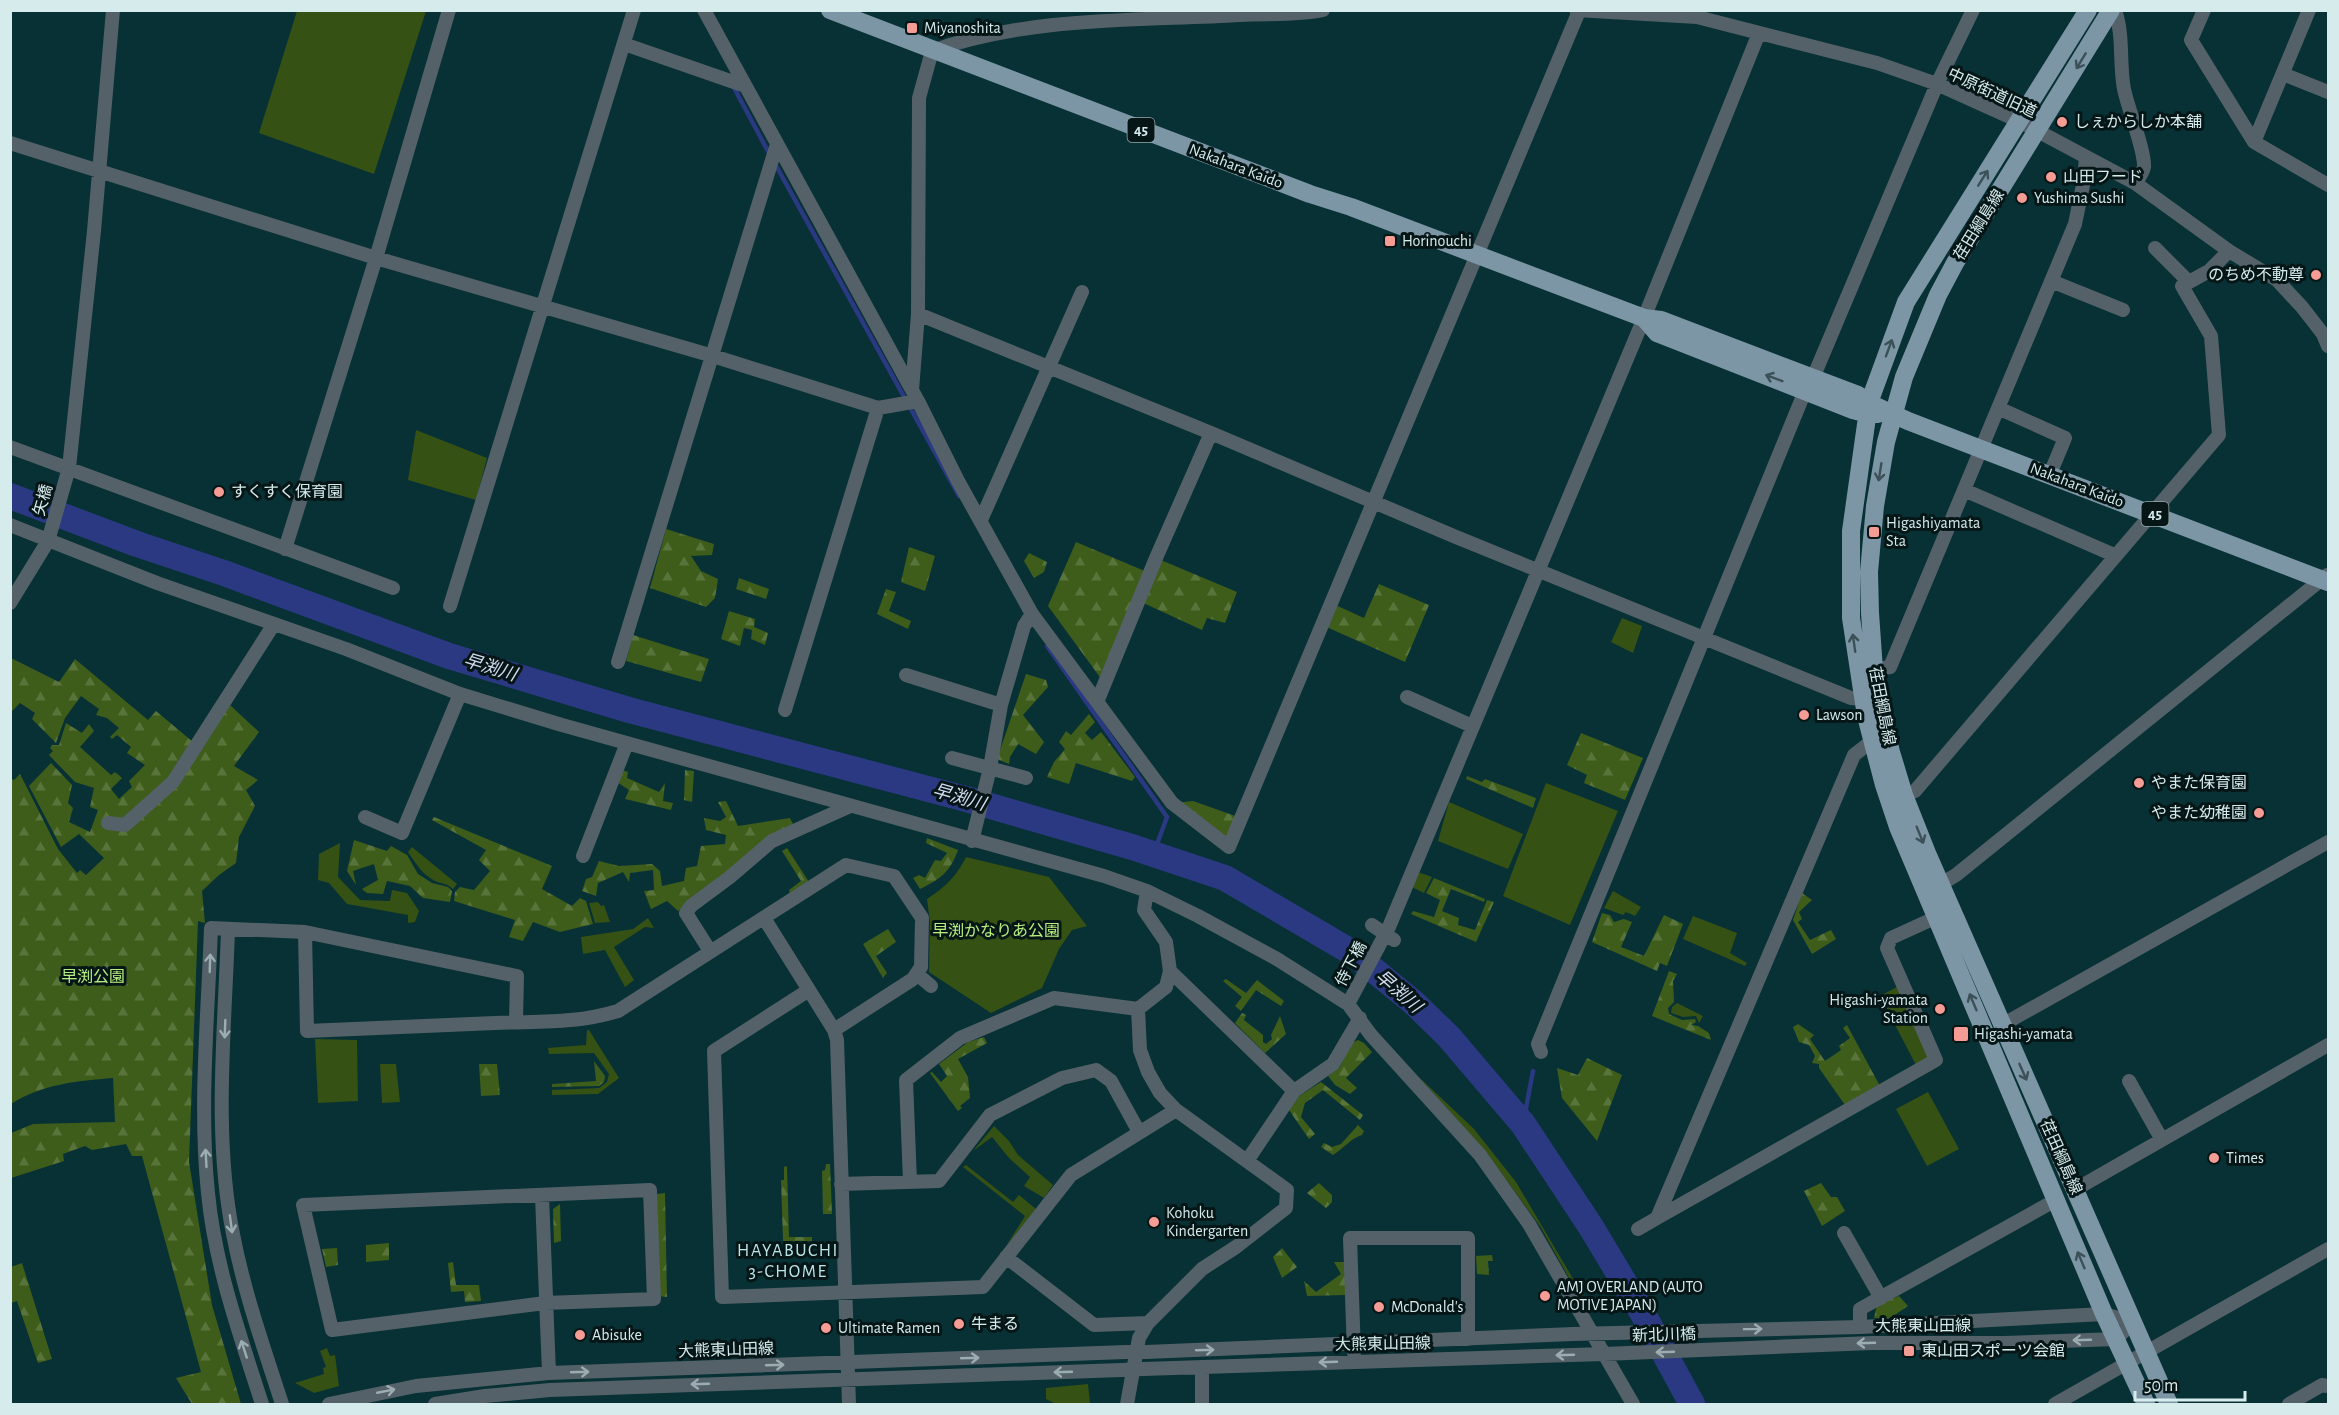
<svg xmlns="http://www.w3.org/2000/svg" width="2339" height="1415" font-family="'Alegreya Sans','Noto Sans JP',sans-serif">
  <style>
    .green { fill: #365114 }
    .forest { fill: url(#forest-firs) }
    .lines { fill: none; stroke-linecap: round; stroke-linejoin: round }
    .stream { stroke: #2a3982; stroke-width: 4.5 }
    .river { stroke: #2a3982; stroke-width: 26 }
    .minor { stroke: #546169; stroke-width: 14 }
    .major { stroke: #7c96a6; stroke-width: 18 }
    .minor-bridge { stroke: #546169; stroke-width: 14 }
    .oneway { stroke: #3b5057 }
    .oneway2 { stroke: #9cadb1 }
    .poi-dot { fill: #f59c94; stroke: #061617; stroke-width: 2 }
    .labels { text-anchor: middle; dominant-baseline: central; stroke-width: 6; stroke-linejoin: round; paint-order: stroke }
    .shield { fill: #061617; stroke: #98abac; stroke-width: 1.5 }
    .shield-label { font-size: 15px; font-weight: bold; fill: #d6ebec }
    .poi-label { font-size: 16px; fill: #d6ebec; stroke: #061617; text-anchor: start }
    .street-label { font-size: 16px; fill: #d6ebec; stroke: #061617 }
    .park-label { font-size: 16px; fill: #b7ef7e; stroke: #061617 }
    .water-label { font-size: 18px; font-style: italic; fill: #d3dbf0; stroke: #061617 }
    .neighbourhood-label { font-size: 18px; letter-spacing: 1.5px; fill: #bbe6e8; stroke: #061617 }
  </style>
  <defs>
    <pattern id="forest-firs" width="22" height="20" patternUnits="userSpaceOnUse" patternTransform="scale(1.5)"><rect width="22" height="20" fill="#3e5c1a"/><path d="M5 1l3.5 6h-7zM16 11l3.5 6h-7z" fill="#59743b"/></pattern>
  </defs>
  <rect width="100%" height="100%" fill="#073134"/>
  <!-- green -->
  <path class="green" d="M297,11H426L374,174L259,133Z
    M416,430L487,458L476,500L408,480Z
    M1622,618L1642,626L1633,653L1611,642Z
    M1546,783L1618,811L1570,925L1503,896Z
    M1449,802L1523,834L1508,869L1438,841Z
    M340,843L338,877L360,900L390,901L392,890L407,893L419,911L415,922L408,923V915L347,904L329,883L318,880L319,854Z
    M412,847L457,884L453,889C447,883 442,884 435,881C422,874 416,864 408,852Z
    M966,857L1049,877L1087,926L1072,930L1059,949L1042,988L991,1013L929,972L930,922L927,899C945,887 956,877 966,857Z
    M1418,872L1432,877L1424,893L1412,887Z
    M1613,891L1641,907L1635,916L1626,912L1623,915L1604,908Z
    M598,902L601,906L604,905L610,922L595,923L589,903Z
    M1693,916L1737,933L1730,953L1747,963L1745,966L1683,939Z
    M648,918L654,928L645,927L614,947L634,980L625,987L605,950L583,954L581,937L633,929Z
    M1897,987L1928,1057L1917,1067L1880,996Z
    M1677,1003L1703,1016L1699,1023L1696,1016L1683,1017L1671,1013L1672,1007Z
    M587,1030H589L619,1078L598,1094L552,1095V1090L599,1088L607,1082L609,1074L594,1053L549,1054L548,1048L586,1045Z
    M315,1039L357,1040L358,1101L318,1103Z
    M380,1064H396L400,1102L382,1103Z
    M1419,1077L1474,1129L1516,1182L1585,1299L1582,1301L1540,1226L1490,1158Z
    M1928,1092L1959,1149L1927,1166L1896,1109Z
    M994,1126L1009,1141L1018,1155L1053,1185L1044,1198L1024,1186L1030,1177L1009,1158L992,1137L973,1151Z
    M966,1165L1013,1202L1019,1195L1036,1209L1006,1246L1025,1216L963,1167Z
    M327,1348L330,1356L335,1355L339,1386L314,1393L295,1383L324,1374L323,1368L326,1367L320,1351Z
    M1088,1384L1090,1403L1115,1404H1056L1046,1399V1388Z"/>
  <!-- forest -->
  <path class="forest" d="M666,529L714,544L712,555L691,556L701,571L718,579L715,598L706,607L650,588Z
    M1076,542L1147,572L1102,680L1048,606Z
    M909,547L935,556L925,591L901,582Z
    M1029,553L1047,562L1044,572L1034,578L1024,561Z
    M1156,558L1237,592L1225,623L1207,618L1202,630L1139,601Z
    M739,578L769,589L766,599L736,589Z
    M1379,584L1429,605L1405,662L1322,625L1331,603L1364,618Z
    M886,589L896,592L889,611L911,621L908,629L877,614Z
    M729,611L755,619L754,627L768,633L765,645L751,639L752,630L744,628L740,646L721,639Z
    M633,635L709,659L701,682L626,661Z
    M11,658L59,682L75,659L148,720L156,711L199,747L230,705L259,732L234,766L258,780L246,790L255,806L239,837L236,863L219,875L202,891L205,923L198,921L189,1162L212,1305L241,1404H192L176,1378L201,1372L142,1156H132L126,1144L92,1150L85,1146L63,1154L64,1161L11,1178V1133L33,1124L115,1122L113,1078C77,1081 42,1084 11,1104L10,778L14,780L20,774L58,849L77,873L80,870L86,875L104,858L79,834L61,847L29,786L51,763L72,785L68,803L73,808L69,822L90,832L98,810L90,807L94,788L75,782L49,755L53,751L50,748L52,745H59L66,723L82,733L89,724L94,731L80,747L111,775L115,772L122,778L111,789L119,799L132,787L129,781L145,765L127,753L131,747L117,735L112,739L110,737L119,728L107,718L96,715L99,709L81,696L65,718L56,743L32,719L35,713L20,703L11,712Z
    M1026,674L1046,680L1048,687L1023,715L1044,742L1036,754L1018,744L1010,757L1009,764L997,759Z
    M1089,714L1095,722L1085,733L1092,740L1101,732L1135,777L1132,781L1076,763L1069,784L1047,777L1054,762L1065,749L1059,742L1066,731L1071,735Z
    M1581,733L1643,758L1625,800L1584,783L1587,775L1567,765Z
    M622,770L628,772L627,778L659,792L665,783L663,801L673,803L671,810L625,799L629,790L617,782Z
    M685,770L694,771L692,802L684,800Z
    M1467,776L1482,782L1485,779L1536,798L1533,808L1466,779Z
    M726,801L738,826L790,818L794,826L678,911L667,901L651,909L644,891L654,890L653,870L630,873L629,882L623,872L598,883L596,896L582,891L586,879L592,877L599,861L619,866L652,864L660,871L662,886L684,881L686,868L697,866L701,846L725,844L726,835L706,830L704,818L720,821L726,817L718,802Z
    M1193,801L1241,818L1229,847L1174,803Z
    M434,817L552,866L542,889L572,906L580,898L586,901L593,924L560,932L533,922L523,941L509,937L515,920L454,901L455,892L460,887L474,890L490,871L479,860L486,850L432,820Z
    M927,838L958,850C950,872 941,879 920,889L913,878L919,875L925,878L935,860L941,861L947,853L926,843Z
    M354,840L387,851L391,846L407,855L418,874L432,883L448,887L452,891L450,902L423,898L410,886L387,881L383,894L367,893L362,889L378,880L374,864L353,871L356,885L347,871Z
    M787,848L809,882L790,894L789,890L801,881L782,851Z
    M1434,878L1485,899L1484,902L1451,889L1442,911L1459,918L1458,925L1475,930L1487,900L1494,902L1476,942L1411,914L1413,911L1434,917L1440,900L1426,893Z
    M1802,893L1812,900L1799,912L1802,919L1798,922L1810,940L1831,930L1836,939L1812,954L1793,920Z
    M1602,913L1610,915L1614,922L1624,919L1632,922L1621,947L1644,956L1664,915L1683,924L1667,966L1660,963L1657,971L1592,942Z
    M888,929L896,942L876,956L887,973L883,978L863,944Z
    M1669,971L1677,974L1673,981L1674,1002L1668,1008L1669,1014L1682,1020L1695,1019L1696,1022L1691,1025L1698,1026L1709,1033L1711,1040L1652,1016Z
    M1226,979L1246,993L1257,980L1284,1001L1281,1006L1256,990L1241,1011L1235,1006L1242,997L1223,981Z
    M1242,1013L1246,1015L1244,1020L1263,1035V1042L1266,1044L1272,1039L1271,1035L1280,1016L1286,1034L1265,1053L1235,1023Z
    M1798,1024L1814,1035L1810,1039L1825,1061L1841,1050L1839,1046L1850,1038L1843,1028L1847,1025L1880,1086L1845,1105L1819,1068V1064L1812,1063L1815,1056L1809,1045L1799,1042L1793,1027Z
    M984,1037L987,1043L958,1059L968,1077L970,1098L960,1106L962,1108L958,1111L930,1073L932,1072L941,1082L947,1076L939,1064L968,1042Z
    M1358,1040L1364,1043L1372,1052L1346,1078L1357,1088L1350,1094L1335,1085L1328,1076L1339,1068L1352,1043Z
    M1587,1058L1622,1075L1597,1141L1562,1098L1557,1068L1578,1075Z
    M594,1061L605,1076L604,1082L599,1086L552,1087V1084L596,1081Z
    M479,1064H497L500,1095L481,1096Z
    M1321,1082L1363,1115L1360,1120L1323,1090L1305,1103L1301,1117L1315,1134L1309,1139L1289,1110L1299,1096Z
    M1358,1125L1364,1131L1362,1135C1351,1138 1343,1149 1333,1155L1321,1147L1324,1143L1332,1147L1341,1144Z
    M826,1164H830L832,1214H823L822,1171L825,1170Z
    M787,1166L789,1237H812V1241H783L781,1180H784V1167Z
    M1319,1183L1332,1195V1202L1326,1208L1307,1193Z
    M1821,1183L1831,1197H1837L1845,1211L1822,1226L1804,1191Z
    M665,1193L667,1297L658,1296L657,1194Z
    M560,1204L561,1241L554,1243L553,1209Z
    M389,1243V1260L366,1262V1245Z
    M337,1248L338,1265L326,1267L322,1249Z
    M1282,1248L1297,1267L1282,1278L1273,1257Z
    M1492,1255L1493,1261H1488L1489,1275L1477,1274L1476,1256Z
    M453,1262L456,1285H479L481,1301L465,1302L464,1291L451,1292L448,1263Z
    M1334,1262H1345V1295L1307,1296L1304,1281L1316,1292L1341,1274Z
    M22,1263L52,1359L38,1363L17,1301L11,1303V1267Z
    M1899,1296L1908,1306L1890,1318H1874L1877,1305Z"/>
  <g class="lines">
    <!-- stream -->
    <path class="stream" d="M733,86L770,155
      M774,162L959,496
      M1047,646L1167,817L1153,855
      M1523,1124L1533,1071"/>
    <!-- river -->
    <path class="river" d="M10,496L137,544L224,573L449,656L629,710L966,799L1132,847L1225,878L1353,953L1414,1003L1449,1037L1523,1124L1591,1227L1642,1312L1692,1404"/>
    <!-- minor -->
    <path class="minor" d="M704,10L918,401L958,481L1032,614L1172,803L1229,847L1579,11
      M1576,10L1697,17L1877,63L1937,84L2019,121L2135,183L2229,251L2277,280L2302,307L2323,334L2328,346
      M2115,10C2124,36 2119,63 2124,89C2128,109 2145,150 2144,167C2143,173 2139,178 2135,183
      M2204,10L2191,40L2254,142L2328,185
      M624,44L745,86
      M2283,74L2328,92
      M2254,142L2309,10
      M10,143L376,258L713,356L878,408L918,401
      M2155,248L2189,282L2209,271L2229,251
      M2051,281L2123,310
      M918,314L1211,433L1456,537L1851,698L1872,700
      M1813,378L1937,84L1973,10
      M912,390L918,314L919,98L932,51C1030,16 1138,21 1240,15C1267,13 1297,16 1323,10
      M1998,408L2065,438L2050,474
      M10,447L393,588
      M1964,490L2114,555
      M981,520L1082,292
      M10,525L157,583L346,649L460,694L562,725L1104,876L1147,891L1198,916L1277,959L1348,1004L1371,1035L1480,1155L1529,1224L1633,1404
      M285,549L376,258L449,10
      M10,603L48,541L69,468L94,231L113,10
      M450,606L634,10
      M618,662L777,144
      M1874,670L1890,667L2075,224L2084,180L2086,157
      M906,675L1001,705
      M1407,697L1472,726
      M1097,702L1156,558L1211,433
      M785,710L878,408
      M952,758L1026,778
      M1904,795L1915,791L2219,435L2211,336L2182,286L2189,282
      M365,817L402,833L460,694
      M108,823L125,825L173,782L274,624
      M972,841L990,768L1001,705L1024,626L1032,614
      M583,856L627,743
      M1941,884L1956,875L2327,575
      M1147,891L1144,910L1166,942L1170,971
      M764,918L834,1030L837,1040L849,1404
      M1372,925L1394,940
      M228,929C225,1029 213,1134 233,1234C244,1292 264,1348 282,1404
      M305,932L307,1031C370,1028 433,1026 495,1023C539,1021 575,1024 618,1011L846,865L894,876L922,918L921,967L913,979L834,1030
      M710,951L686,913L691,906L730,877L772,841L850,806
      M917,974L931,986
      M809,990L714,1051L722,1297L983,1287L1071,1175L1176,1110
      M1348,1004L1389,927L1644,318L1759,33
      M2002,1025L2328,842
      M1541,1052L1538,1044L1573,958L1805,391
      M2129,1081L2162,1140
      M1247,1161L1294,1091L1333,1064L1360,1018
      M910,1182L906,1080L960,1038L1054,998L1138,1009L1166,987L1170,971L1294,1091
      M841,1184L939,1181L990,1115L1062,1078L1096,1070L1111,1081L1139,1132
      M2076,1189L2328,1045
      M650,1190L654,1299L545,1303L332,1330L303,1205Z
      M542,1196L549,1373
      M1657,1218L1936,1060L1887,948L1891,938L1937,917
      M1638,1229L1657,1218L1854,755L1872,741
      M1844,1233L1881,1298
      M1006,1257L1094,1325L1148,1323
      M1860,1327V1309L2056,1200
      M1354,1353L1350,1238H1468V1339
      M1143,1369L1604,1354L1872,1343H2004L2116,1339L2133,1322L2104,1314L1860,1327L1573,1334L1146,1352
      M262,1404C240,1335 215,1266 208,1193C199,1106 208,1016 211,928L305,932L517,976L516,1022
      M329,1404L416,1386L549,1373L1126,1352
      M435,1404L485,1396L550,1390L1121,1370
      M1127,1404L1139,1338L1148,1323L1202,1269L1236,1247L1286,1208L1287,1190L1176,1110L1160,1093L1148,1072L1140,1050L1138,1009
      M1202,1404V1367
      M2055,1404L2328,1249
      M2289,1404L2322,1385L2328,1386"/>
    <!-- major -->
    <path class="major" d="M830,10L1310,194L1351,207L1644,318L1661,320L1858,395L1869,403L1908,421L2328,582
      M2088,10L1906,302L1869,403L1851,531V618L1866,716L1884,785L1898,827L2104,1314L2146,1404
      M2111,10L1955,263L1938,295L1904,377L1886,442L1875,506L1869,572L1870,613L1874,670L1878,700L1891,752L1904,795L1927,853L2169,1404
      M1644,318L1657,333L1853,410L1868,414H1878"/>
    <!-- minor-bridge -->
    <path class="minor-bridge" d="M1126,1352H1146
      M1121,1370L1143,1369"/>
  </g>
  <!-- one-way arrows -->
  <defs><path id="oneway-shaft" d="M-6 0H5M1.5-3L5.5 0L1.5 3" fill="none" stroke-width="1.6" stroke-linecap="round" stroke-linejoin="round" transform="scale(1.5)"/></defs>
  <g class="oneway">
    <use href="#oneway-shaft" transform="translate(2081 61) rotate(121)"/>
    <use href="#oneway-shaft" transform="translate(1983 178) rotate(-58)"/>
    <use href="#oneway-shaft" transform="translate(1889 348) rotate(-70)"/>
    <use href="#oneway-shaft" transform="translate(1774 378) rotate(-159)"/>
    <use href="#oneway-shaft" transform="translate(1880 472) rotate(99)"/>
    <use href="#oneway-shaft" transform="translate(1854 643) rotate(-98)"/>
    <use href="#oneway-shaft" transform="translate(1920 835) rotate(68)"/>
    <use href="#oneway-shaft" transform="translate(1973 1002) rotate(-113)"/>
    <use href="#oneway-shaft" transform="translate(2023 1072) rotate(66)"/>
    <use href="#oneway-shaft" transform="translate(2081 1260) rotate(-113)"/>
  </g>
  <g class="oneway2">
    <use href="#oneway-shaft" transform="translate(210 963) rotate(-88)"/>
    <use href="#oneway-shaft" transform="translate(225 1029) rotate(92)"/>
    <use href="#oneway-shaft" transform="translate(206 1158) rotate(-93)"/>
    <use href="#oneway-shaft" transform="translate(231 1224) rotate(82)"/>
    <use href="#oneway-shaft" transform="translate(1753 1329) rotate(-1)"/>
    <use href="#oneway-shaft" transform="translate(2082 1340) rotate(178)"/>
    <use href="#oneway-shaft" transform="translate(1866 1343) rotate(178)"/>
    <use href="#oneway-shaft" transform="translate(244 1349) rotate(-108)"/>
    <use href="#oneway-shaft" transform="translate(1205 1350) rotate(-2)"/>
    <use href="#oneway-shaft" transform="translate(1665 1352) rotate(178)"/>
    <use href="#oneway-shaft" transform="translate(1565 1355) rotate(178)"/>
    <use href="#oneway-shaft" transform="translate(970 1358) rotate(-2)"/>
    <use href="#oneway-shaft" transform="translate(1328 1362) rotate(178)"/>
    <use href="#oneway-shaft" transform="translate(775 1365) rotate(-2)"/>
    <use href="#oneway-shaft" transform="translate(580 1372) rotate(-2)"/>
    <use href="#oneway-shaft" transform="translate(1063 1372) rotate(178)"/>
    <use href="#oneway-shaft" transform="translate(700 1384) rotate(178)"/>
    <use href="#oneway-shaft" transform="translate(386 1391) rotate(-11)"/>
  </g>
  <!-- markers -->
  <g class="poi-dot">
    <rect x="906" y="22" width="12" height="12" rx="3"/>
    <circle cx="2062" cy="122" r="6"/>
    <circle cx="2051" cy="177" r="6"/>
    <circle cx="2022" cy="198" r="6"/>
    <rect x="1384" y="235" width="12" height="12" rx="3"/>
    <circle cx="2316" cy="275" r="6"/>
    <circle cx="219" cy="492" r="6"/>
    <rect x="1868" y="526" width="12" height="12" rx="3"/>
    <circle cx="1804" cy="715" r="6"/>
    <circle cx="2139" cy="783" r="6"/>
    <circle cx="2259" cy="813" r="6"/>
    <circle cx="1940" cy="1009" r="6"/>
    <rect x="1953" y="1026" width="16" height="16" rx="3"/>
    <circle cx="2214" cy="1158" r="6"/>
    <circle cx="1154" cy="1222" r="6"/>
    <circle cx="1545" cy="1296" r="6"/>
    <circle cx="1379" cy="1307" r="6"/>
    <circle cx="959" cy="1324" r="6"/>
    <circle cx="826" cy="1328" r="6"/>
    <circle cx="580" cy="1335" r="6"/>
    <rect x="1903" y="1345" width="12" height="12" rx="3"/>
  </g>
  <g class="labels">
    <!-- shield labels -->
    <g class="shield">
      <rect x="1127.5" y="118" width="27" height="24" rx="4.5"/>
      <rect x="2141.5" y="502" width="27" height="24" rx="4.5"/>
    </g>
    <g class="shield-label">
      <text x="1141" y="130">45</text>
      <text x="2155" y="514">45</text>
    </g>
    <!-- poi labels -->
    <g class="poi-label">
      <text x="924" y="28">Miyanoshita</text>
      <text x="2074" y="122">しぇからしか本舗</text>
      <text x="2063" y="177">山田フード</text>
      <text x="2034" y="198">Yushima Sushi</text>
      <text x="1402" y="241">Horinouchi</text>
      <text x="2304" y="275" text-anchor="end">のちめ不動尊</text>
      <text x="231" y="492">すくすく保育園</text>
      <text x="1886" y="523">Higashiyamata<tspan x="1886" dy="18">Sta</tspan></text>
      <text x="1816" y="715">Lawson</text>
      <text x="2151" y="783">やまた保育園</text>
      <text x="2247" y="813" text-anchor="end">やまた幼稚園</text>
      <text x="1928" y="1000" text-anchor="end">Higashi-yamata<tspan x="1928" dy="18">Station</tspan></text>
      <text x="1974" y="1034">Higashi-yamata</text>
      <text x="2226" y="1158">Times</text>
      <text x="1166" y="1213">Kohoku<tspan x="1166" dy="18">Kindergarten</tspan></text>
      <text x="1557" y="1287">AMJ OVERLAND (AUTO<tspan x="1557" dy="18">MOTIVE JAPAN)</tspan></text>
      <text x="1391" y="1307">McDonald's</text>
      <text x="971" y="1324">牛まる</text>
      <text x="838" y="1328">Ultimate Ramen</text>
      <text x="592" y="1335">Abisuke</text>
      <text x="1921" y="1351">東山田スポーツ会館</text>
    </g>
    <!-- street labels -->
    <g class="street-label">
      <text transform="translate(1992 93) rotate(25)">中原街道旧道</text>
      <text transform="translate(1236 166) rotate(21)">Nakahara Kaido</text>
      <text transform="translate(1979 225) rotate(-58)">荏田綱島線</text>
      <text transform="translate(2077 485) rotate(21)">Nakahara Kaido</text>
      <text transform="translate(43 500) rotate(-74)">矢橋</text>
      <text transform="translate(1882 706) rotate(79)">荏田綱島線</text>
      <text transform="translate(1351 964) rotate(-62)">侍下橋</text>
      <text transform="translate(2061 1157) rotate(66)">荏田綱島線</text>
      <text x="1923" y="1326">大熊東山田線</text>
      <text transform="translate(1664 1335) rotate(-2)">新北川橋</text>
      <text transform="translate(1383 1344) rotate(-1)">大熊東山田線</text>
      <text transform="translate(726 1350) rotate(-2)">大熊東山田線</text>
    </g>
    <!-- park labels -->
    <g class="park-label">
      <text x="996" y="931">早渕かなりあ公園</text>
      <text x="93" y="977">早渕公園</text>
    </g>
    <!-- water labels -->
    <g class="water-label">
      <text transform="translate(490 668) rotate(17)">早渕川</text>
      <text transform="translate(959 798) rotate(16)">早渕川</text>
      <text transform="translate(1398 992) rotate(41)">早渕川</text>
    </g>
    <!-- neighbourhood labels -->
    <g class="neighbourhood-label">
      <text x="788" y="1251">HAYABUCHI<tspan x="788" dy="21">3-CHOME</tspan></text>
    </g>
  </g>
  <!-- border -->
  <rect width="2339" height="1415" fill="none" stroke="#d6ebec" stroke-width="24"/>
  <!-- scale -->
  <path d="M2135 1391v9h110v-9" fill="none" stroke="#d6ebec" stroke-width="3"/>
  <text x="2144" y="1391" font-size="18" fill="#d6ebec" stroke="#061617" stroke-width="4.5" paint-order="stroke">50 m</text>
</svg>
